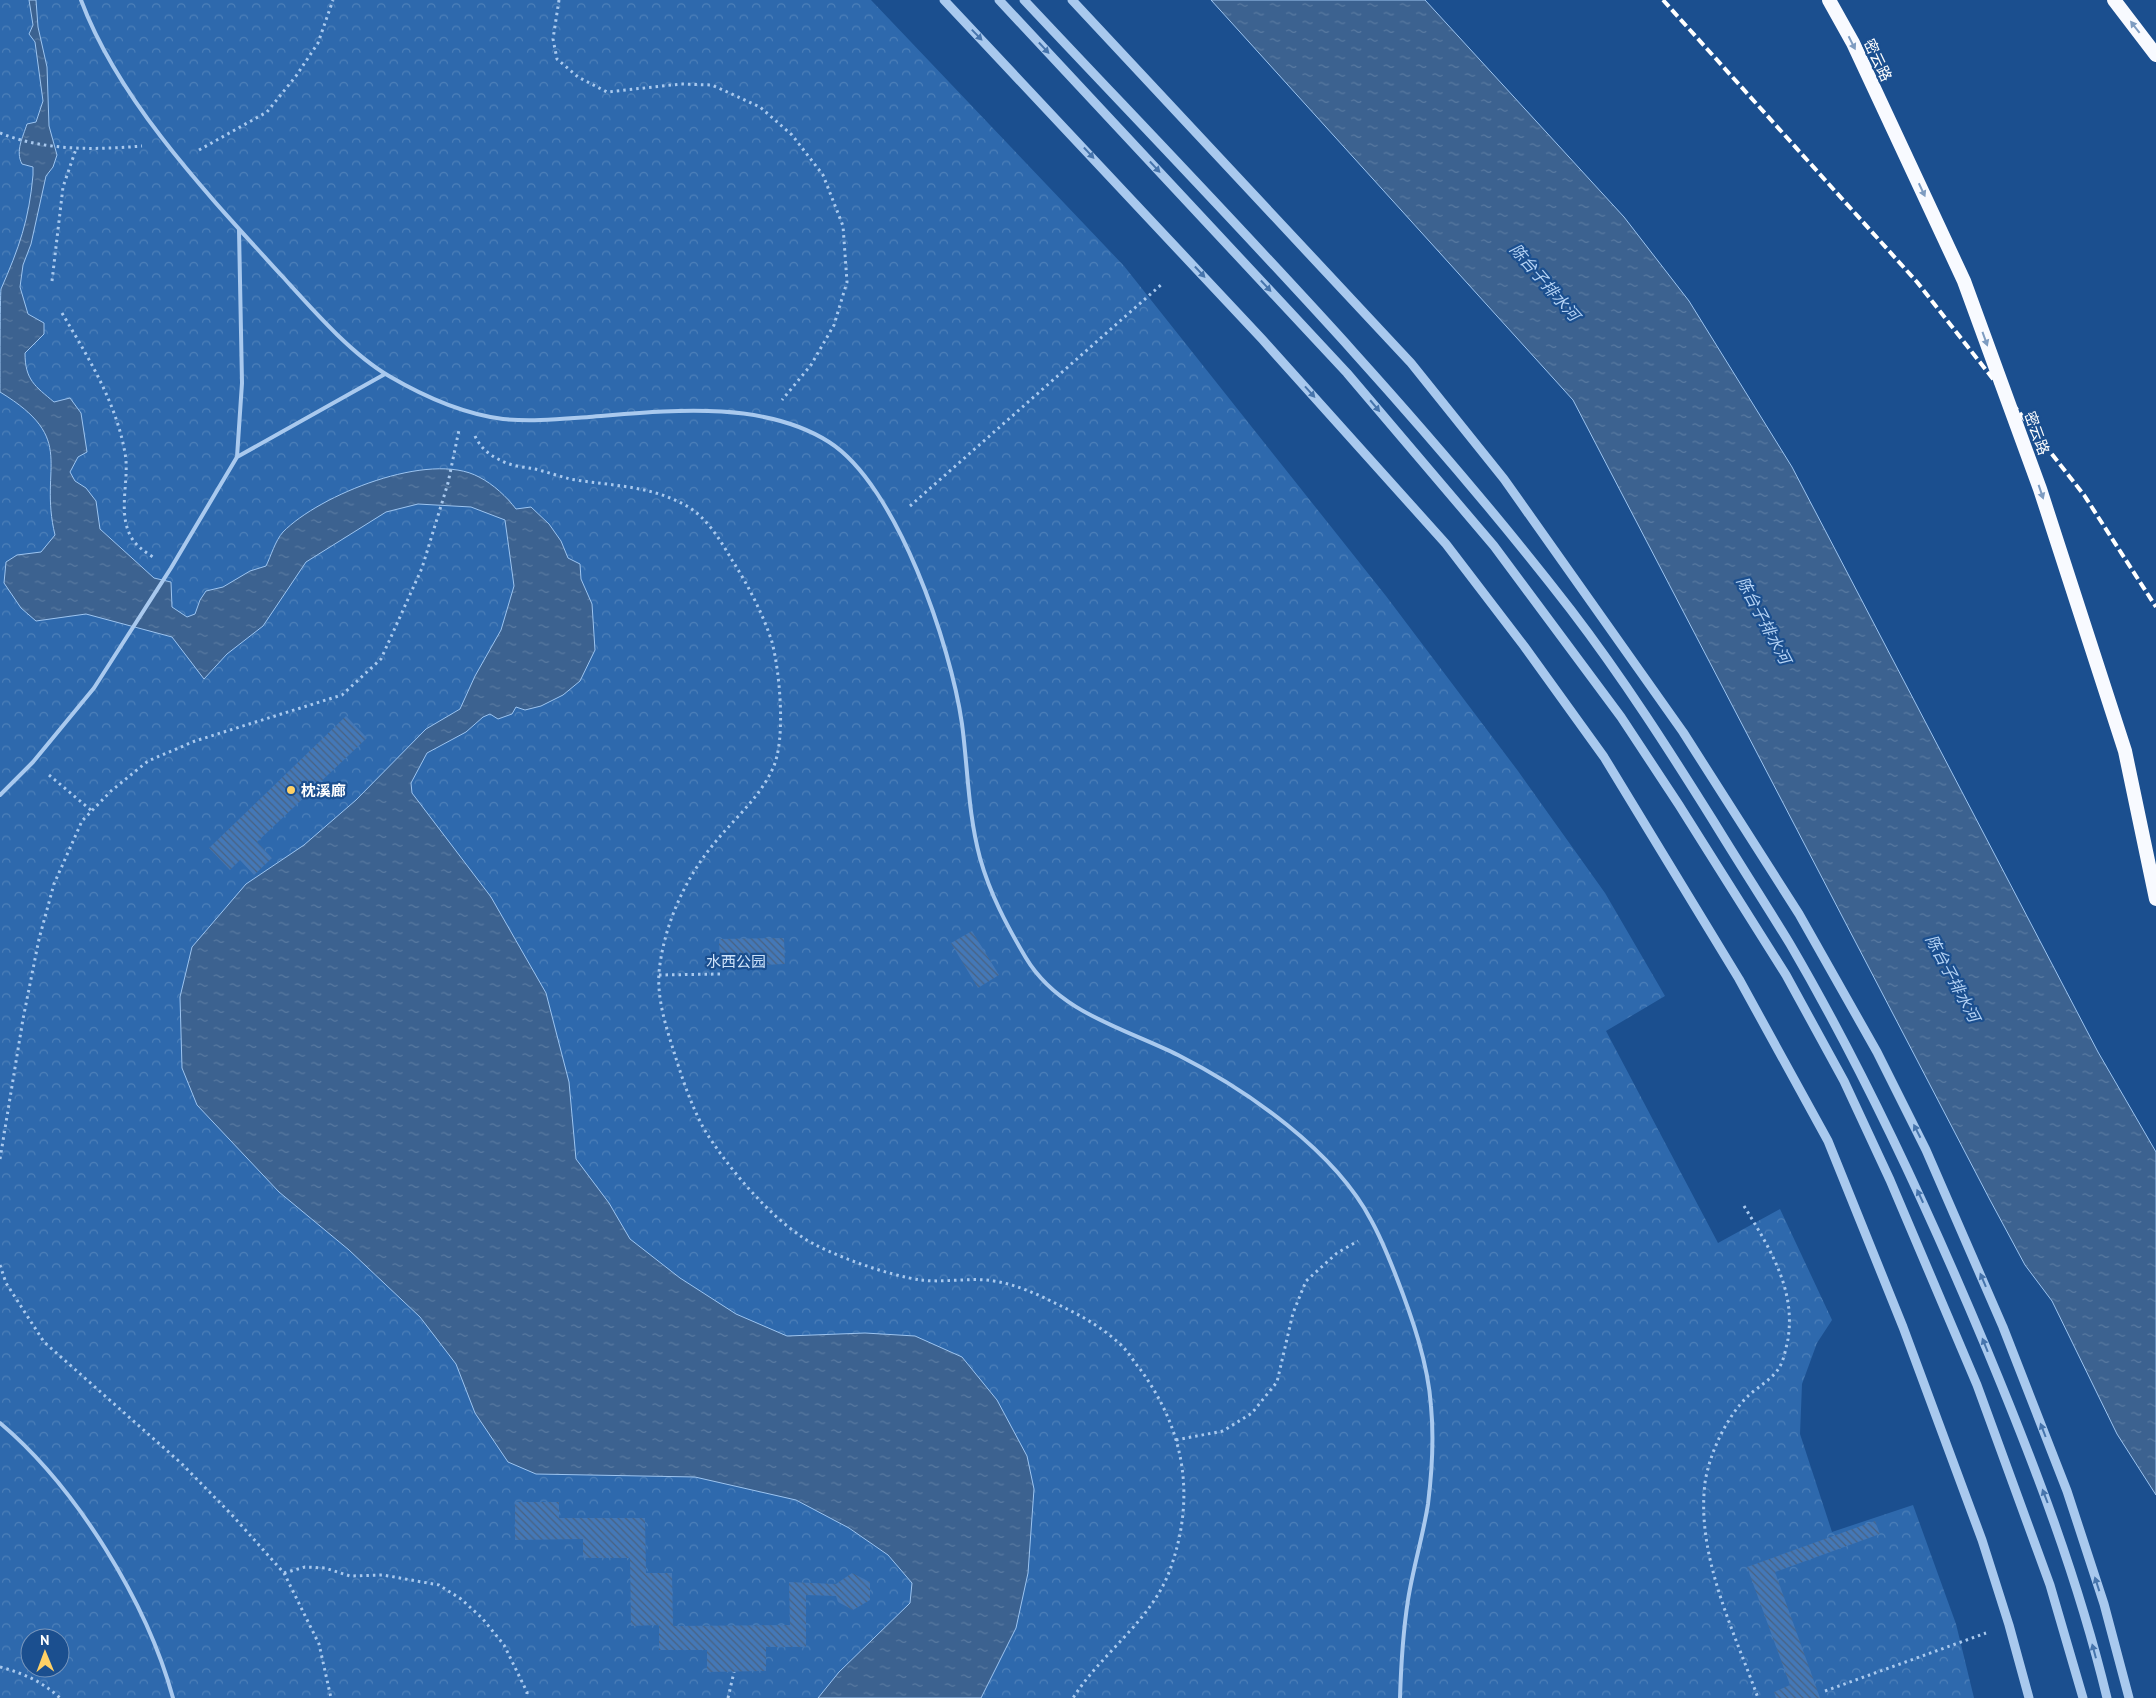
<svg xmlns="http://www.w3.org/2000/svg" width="2156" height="1698" font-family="'PT Sans','Noto Sans SC',sans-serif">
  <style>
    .forest { fill: url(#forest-crowns); fill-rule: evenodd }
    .water { fill: url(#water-ripples); stroke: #9cc4f0 }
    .building { fill: url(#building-back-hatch) }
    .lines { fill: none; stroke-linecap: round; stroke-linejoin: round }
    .path { stroke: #a9c9ee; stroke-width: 3; stroke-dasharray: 2.5 4; stroke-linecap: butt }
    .service { stroke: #a9c9ee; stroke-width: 4 }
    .tertiary { stroke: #a9c9ee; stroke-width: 9 }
    .trunk { stroke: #f8faff; stroke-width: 14 }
    .rail { stroke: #fff; stroke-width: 4; stroke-dasharray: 9 4; stroke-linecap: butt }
    .trunk-bridge { stroke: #f8faff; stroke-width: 14 }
    .oneway { fill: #7e9cc1 }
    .oneway2 { fill: #4674ac }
    .poi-dot { fill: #ffd166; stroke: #1b4f8f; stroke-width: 2 }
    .labels { text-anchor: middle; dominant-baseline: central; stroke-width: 4.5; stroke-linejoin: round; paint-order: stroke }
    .street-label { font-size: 15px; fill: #fff; stroke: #1b4f8f }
    .poi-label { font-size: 15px; font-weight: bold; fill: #fff; stroke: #1b4f8f; text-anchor: start }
    .park-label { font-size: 15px; fill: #cfe3fa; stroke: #1b4f8f }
    .water-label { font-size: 16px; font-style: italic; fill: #b5d3f5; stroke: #1b4f8f }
  </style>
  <defs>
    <pattern id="forest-crowns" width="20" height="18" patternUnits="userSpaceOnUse" patternTransform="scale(1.25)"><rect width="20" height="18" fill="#2e69ad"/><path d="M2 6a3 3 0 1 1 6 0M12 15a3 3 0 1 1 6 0" fill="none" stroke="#4d80b9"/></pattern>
    <pattern id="water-ripples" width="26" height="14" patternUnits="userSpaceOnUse" patternTransform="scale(1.25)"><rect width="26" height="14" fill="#3c6290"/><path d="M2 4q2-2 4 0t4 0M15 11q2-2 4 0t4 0" fill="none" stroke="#597aa1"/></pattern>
    <pattern id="building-back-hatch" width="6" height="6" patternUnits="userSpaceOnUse" patternTransform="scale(1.25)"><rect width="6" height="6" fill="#4478b7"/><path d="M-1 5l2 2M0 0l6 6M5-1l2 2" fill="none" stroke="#486282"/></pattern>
  </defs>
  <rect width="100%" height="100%" fill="#1b4f8f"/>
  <!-- forest -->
  <path class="forest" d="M0,0H871L1124,266L1386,596L1518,771L1605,893L1665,996L1606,1031L1718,1243L1780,1209L1832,1320L1817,1343L1802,1384L1800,1434L1832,1532L1913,1505L1956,1624L1974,1698H0ZM30,1638H60V1668H30Z"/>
  <!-- water -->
  <path class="water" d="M29,0H36L38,27L47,67L49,126L57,155L53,167L46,176L31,244L23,265L20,287L28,314L44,323V334L25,353C25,380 35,386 54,402L70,398L81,413L87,452L78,457L70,472L75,481L86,488L96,501L100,529L154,578L171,582L172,607L187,617L195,614L200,600L206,591L223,587L250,571L266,566C271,556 275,541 283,532C319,495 430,450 479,477C493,484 507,497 516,509L531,507L549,524L561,541L568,558L580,564L581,579L592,604L595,650L580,681L563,695L541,706L525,710L516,707L512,714L498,719L490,714L483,717L466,732L427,753L411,783L412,793L491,897L546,993L569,1082L576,1159L609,1203L630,1239L680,1278L736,1314L787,1336L865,1333L915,1336L962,1357L997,1400L1027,1456L1034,1489L1028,1573L1016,1628L981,1698H818L839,1672L910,1603L912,1583L888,1555L849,1528L796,1500L695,1477L536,1474L508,1462L475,1413L456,1364L420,1317L349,1250L279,1192L197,1105L182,1068L180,997L192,947L246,884L304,845L356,800L426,729L460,709L475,676L501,630L514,586L505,520L471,507L418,504L386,512L306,562L263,626L227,654L204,679L172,637L86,614L36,621L21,608L4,583L6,562L17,555L41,552L55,535C38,465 79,440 0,392C0,376 0,298 1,289C19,248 29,220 33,175V167L22,164C15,151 23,137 27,124L36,122L43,101L35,42L29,34L33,25Z
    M1211,0H1425L1624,217L1689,301L1792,467L2098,1052L2156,1152V1495L2117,1434L2052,1301L2025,1265L1990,1200L1573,400Z"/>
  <!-- building -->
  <path class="building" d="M346,716L367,738L257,842L272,858L254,875L240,860L230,870L209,848Z
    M972,931L999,975L978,988L951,943Z
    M784,938L785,964L720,967L719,939Z
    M515,1502H559V1518H645L646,1573H672L673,1626L790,1625L789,1582L836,1584L852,1573L870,1582V1600L853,1610L838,1602L836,1596L806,1595V1647H766V1671L707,1672V1650H659V1625L631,1626L630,1558H583V1539L515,1540Z
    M1875,1521L1880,1534L1775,1572L1820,1698H1776L1774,1692L1790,1685L1747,1567Z"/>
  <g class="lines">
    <!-- path -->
    <path class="path" d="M559,0L553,39L557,59L578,77L607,92L681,84L712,85L760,107L792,135L823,175L843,226L847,282L834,325L811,365L782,400
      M0,133C45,151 95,150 142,146
      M199,150L267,112L296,76L318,43L333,0
      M52,281L63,187L76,149
      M62,313C88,357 116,402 125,453C130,480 117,511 131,537C136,546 144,551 153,557
      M475,436C480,447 489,455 500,460C510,466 524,467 535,469C547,472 559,476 570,479C610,486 649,485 685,505C707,517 720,540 732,560C748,585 763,614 772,642C780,673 786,740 773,768C760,797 737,816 717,840C686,876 664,924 659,972C657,999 666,1027 674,1052C682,1078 691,1105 704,1129C726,1165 766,1213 802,1237C827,1254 890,1276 921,1280C945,1283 971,1277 994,1281C1019,1285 1041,1296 1063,1307C1084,1317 1106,1330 1123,1347C1129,1353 1134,1362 1140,1369C1184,1429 1196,1495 1171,1567C1153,1620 1102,1652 1073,1698
      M910,506L1162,284
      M49,775L92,811
      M659,975L720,974
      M0,1159L23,1019L39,939L54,884L82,821L111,791L148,761L195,741L342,695L381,659L422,568L448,483L459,430
      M1744,1206C1769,1247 1796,1289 1788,1339C1786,1348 1784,1360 1779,1368C1772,1379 1758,1387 1748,1396C1727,1416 1709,1454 1705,1483C1696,1556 1734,1631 1758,1698
      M0,1265L6,1283L44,1342L181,1463L232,1515L284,1573L319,1644L331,1698
      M1176,1440L1223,1431L1252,1413L1277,1382L1293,1313L1306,1281L1337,1253L1358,1241
      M284,1573L305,1567L325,1568L350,1576L383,1575L439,1585L461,1599L482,1618L504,1645L527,1692V1698
      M0,1667C23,1673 43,1682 60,1698
      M1825,1691L1986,1633
      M728,1698L734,1672"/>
    <!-- service -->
    <path class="service" d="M81,0C119,102 209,196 282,276C312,309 351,354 389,376C423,396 464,414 503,419C531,422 561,419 589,417C665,411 761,399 829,442C897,485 951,646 962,724C968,769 968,814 980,858C990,894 1007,926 1026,958C1059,1013 1124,1028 1178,1055C1247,1090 1335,1151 1371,1220C1381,1238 1389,1258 1396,1276C1412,1317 1428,1363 1431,1406C1434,1438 1432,1472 1428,1504C1423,1536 1413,1568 1408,1600C1403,1632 1401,1665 1400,1698
      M237,457L385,374
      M0,795L33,762L94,688L171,568L237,457L242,383L239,230
      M0,1423C76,1487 147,1602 173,1698"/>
    <!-- tertiary -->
    <path class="tertiary" d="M944,0L1262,339L1446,544L1524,646L1604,757L1739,979L1828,1141L1903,1327L1982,1540L2009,1625L2029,1698
      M999,0L1347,373L1494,546L1621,717L1679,805L1786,975L1844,1081L1890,1180L1977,1385L2050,1585L2083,1698
      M1024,0C1211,199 1404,394 1571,610C1623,678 1669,750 1714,822C1739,863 1765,903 1790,944C1866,1074 1929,1211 1987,1350C2034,1463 2078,1578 2107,1698
      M1072,0L1411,363L1504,479L1683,732L1799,914L1877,1052L1926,1150L2003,1327L2067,1491L2104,1604L2129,1698"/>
    <!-- trunk -->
    <path class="trunk" d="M2114,0L2156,55"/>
    <!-- rail -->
    <path class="rail" d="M1663,0L1917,282L2084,495L2156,607"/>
    <!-- trunk-bridge -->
    <path class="trunk-bridge" d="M1829,0L1853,43L1964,281L2040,489L2125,751L2156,899"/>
  </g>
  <!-- one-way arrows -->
  <defs><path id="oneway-solid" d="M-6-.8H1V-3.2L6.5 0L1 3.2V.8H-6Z" transform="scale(1.25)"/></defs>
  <g class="oneway">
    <use href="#oneway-solid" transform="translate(2135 27) rotate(-128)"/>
    <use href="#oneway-solid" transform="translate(1852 43) rotate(63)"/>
    <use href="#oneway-solid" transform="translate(1922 190) rotate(65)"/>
    <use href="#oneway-solid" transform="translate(1985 339) rotate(70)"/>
    <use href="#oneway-solid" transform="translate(2041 492) rotate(71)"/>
  </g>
  <g class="oneway2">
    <use href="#oneway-solid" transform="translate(977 35) rotate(46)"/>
    <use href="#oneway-solid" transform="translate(1044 48) rotate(47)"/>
    <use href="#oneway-solid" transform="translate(1089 153) rotate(47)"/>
    <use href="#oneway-solid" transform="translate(1155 167) rotate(47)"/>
    <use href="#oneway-solid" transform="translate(1200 272) rotate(47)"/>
    <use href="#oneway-solid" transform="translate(1266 286) rotate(47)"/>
    <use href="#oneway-solid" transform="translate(1310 392) rotate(48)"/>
    <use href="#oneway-solid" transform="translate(1375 406) rotate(50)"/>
    <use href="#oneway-solid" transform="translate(1917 1131) rotate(-117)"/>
    <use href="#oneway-solid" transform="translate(1920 1196) rotate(-115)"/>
    <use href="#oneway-solid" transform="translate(1983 1280) rotate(-113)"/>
    <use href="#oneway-solid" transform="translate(1985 1345) rotate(-112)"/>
    <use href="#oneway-solid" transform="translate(2043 1430) rotate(-111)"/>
    <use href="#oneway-solid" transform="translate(2045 1496) rotate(-111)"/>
    <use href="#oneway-solid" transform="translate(2097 1584) rotate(-108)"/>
    <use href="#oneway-solid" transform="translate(2094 1651) rotate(-105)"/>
  </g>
  <!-- markers -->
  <circle class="poi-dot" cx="291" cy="790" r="5"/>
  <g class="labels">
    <!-- street labels -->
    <g class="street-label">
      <text transform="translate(1878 60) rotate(65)">密云路</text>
      <text transform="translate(2037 433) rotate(70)">密云路</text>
    </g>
    <!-- poi labels -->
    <g class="poi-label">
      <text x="301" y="790">枕溪廊</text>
    </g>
    <!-- park labels -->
    <g class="park-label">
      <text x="736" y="961">水西公园</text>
    </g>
    <!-- water labels -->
    <g class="water-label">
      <text transform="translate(1545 282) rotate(49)">陈台子排水河</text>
      <text transform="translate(1764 620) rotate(62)">陈台子排水河</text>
      <text transform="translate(1953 978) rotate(62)">陈台子排水河</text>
    </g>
  </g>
  <!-- north arrow -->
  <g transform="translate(45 1653) rotate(359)"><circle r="24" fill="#1b4f8f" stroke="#7695bc"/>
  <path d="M0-4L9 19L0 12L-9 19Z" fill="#ffd166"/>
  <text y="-8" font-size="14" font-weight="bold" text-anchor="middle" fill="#ffffff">N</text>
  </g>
</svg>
